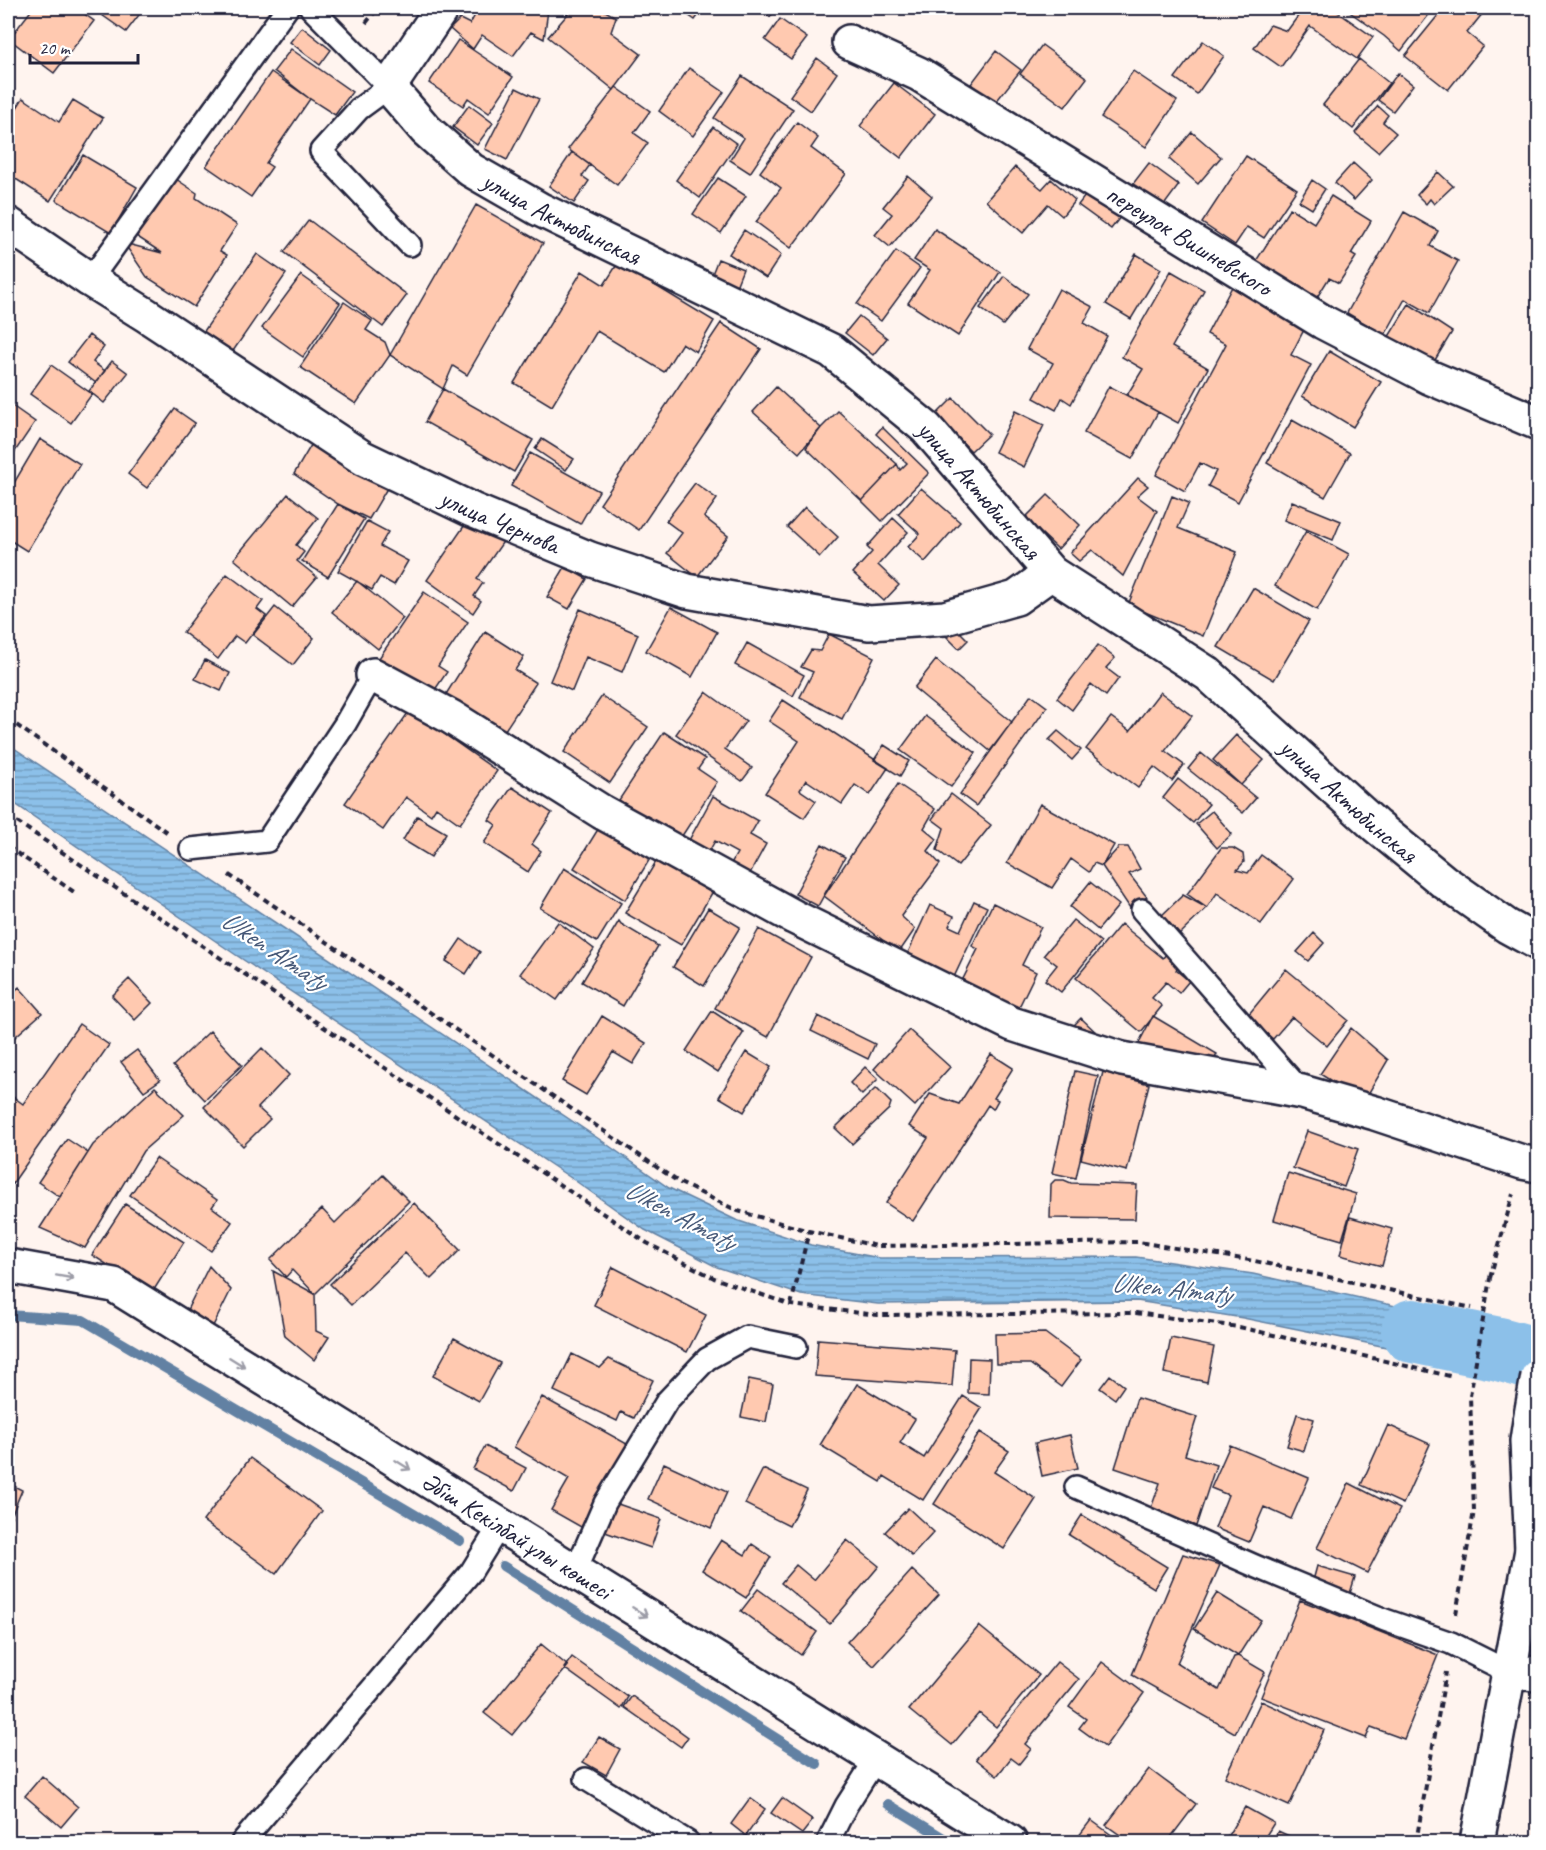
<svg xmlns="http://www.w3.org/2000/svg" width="1546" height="1850" font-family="Caveat,sans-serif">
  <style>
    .water { fill: url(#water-rules); stroke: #6281a3; stroke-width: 1.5 }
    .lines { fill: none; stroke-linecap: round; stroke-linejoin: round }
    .stream { stroke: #6281a3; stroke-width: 10 }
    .river { stroke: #8cc0e9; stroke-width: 64 }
    .building { fill: #ffc9b0; stroke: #22223b; stroke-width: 1.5 }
    .lane-casing { stroke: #22223b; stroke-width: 26 }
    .street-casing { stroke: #22223b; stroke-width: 38 }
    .secondary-casing { stroke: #22223b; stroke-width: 38 }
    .path { stroke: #22223b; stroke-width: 4; stroke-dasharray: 6 4.5; stroke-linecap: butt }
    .lane { stroke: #fff; stroke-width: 21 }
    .street { stroke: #fff; stroke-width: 33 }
    .secondary { stroke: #fff; stroke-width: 33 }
    .secondary-bridge-casing { stroke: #22223b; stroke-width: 38; stroke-linecap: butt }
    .path-bridge { stroke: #22223b; stroke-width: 4; stroke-dasharray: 6 4.5; stroke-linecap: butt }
    .secondary-bridge { stroke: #fff; stroke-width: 33 }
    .oneway { stroke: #9c9ca7 }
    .labels { text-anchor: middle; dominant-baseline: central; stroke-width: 4.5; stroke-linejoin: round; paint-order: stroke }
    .street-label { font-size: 26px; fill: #22223b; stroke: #fff }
    .water-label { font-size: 27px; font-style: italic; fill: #475978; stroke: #fff }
  </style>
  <defs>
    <pattern id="water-rules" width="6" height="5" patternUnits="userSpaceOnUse" patternTransform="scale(1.5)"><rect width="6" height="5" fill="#8cc0e9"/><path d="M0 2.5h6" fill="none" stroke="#729cbe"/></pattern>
  </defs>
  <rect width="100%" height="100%" fill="#fff4ef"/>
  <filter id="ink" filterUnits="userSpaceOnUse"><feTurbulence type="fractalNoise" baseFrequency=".0167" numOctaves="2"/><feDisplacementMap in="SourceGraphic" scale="12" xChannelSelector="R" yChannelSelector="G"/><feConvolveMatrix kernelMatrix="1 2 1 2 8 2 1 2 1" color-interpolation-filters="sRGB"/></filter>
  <g filter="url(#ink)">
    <!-- water -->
    <path class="water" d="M8,744L605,1143L669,1188L736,1220L811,1245L880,1258L1136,1257L1253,1274L1503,1330L1495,1369L1243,1318L1137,1301L878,1304L801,1295L717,1267L645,1230L577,1182L236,955L8,799Z"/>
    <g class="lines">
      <!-- stream -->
      <path class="stream" d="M8,1315L83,1320L460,1541
        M503,1566L817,1764
        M888,1804L950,1842"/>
      <!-- river -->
      <path class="river" d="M1413,1331L1499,1349L1538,1360"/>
    </g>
    <!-- building -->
    <path class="building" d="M33,8H76L94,21L54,73L9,39Z
      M92,8H129L139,15L126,32Z
      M479,8H545L548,10L544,39L531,32L513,56L482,35L473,49L450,29L460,19L470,24Z
      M573,8H600L616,17L611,32L641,54L614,90L548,37Z
      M678,8H704L695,20Z
      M758,8H777L770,17Z
      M1304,8H1332L1373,37L1357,59L1310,26L1281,67L1254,48L1270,25L1287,31Z
      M1344,8H1434L1401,51L1384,36Z
      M1444,8H1487L1467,33L1483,46L1448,90L1405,56Z
      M780,19L807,38L791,59L765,40Z
      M302,27L331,50L320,65L290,42Z
      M458,40L513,77L489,113L468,98L463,106L429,83Z
      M1203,41L1224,56L1197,94L1175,78Z
      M1042,45L1087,78L1065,107L1020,74Z
      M291,49L352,92L335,115L310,99L274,71Z
      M996,51L1021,70L995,103L971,84Z
      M817,58L837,73L811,111L790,96Z
      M1359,59L1389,83L1353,129L1323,105Z
      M689,68L724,92L693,136L659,111Z
      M1133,71L1177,101L1146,147L1101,117Z
      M271,72L310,99L266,163L272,167L251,197L206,166Z
      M1398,73L1413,85L1393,111L1378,100Z
      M742,76L793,109L750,173L730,160L744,138L714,118Z
      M894,83L935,114L901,158L860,126Z
      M616,87L650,111L634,133L648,143L617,185L568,149Z
      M516,88L539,99L507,160L485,149Z
      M23,98L59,122L73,100L103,118L50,201L8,174V122Z
      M469,105L493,123L477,145L453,127Z
      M1378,106L1388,115L1383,122L1396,133L1378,152L1355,133Z
      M797,122L818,138L811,148L846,174L791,248L756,222L781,188L760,172Z
      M713,127L737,144L700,198L676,180Z
      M1192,132L1221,157L1198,184L1169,159Z
      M572,152L590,165L582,176L589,181L574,203L549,186Z
      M83,155L137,187L111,233L56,200Z
      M1246,156L1297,189L1264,238L1247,227L1235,245L1202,223Z
      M1149,163L1179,185L1162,208L1132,185Z
      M1353,163L1372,180L1354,200L1335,183Z
      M1015,167L1042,189L1051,179L1075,200L1062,216L1048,204L1023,233L986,201Z
      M1438,172L1453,186L1434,204L1430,199L1426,204L1417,195Z
      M170,175L197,193L196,198L237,225L220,251L227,255L194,307L147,277L124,243L162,253L133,234Z
      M908,176L932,196L890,247L875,235L892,214L883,207Z
      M718,178L746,196L721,233L693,214Z
      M1312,180L1325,189L1312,209L1299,201Z
      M1088,192L1121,216L1111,229L1078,205Z
      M1331,196L1371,221L1351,254L1356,257L1339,283L1329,278L1316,299L1256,261L1290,208L1314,223Z
      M476,205L543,243L467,375L453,366L443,389L390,355Z
      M1404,212L1438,231L1430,246L1458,261L1429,313L1405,299L1385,335L1347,313Z
      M309,220L407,295L383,327L284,252Z
      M935,229L1000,272L958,336L908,303L930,270L914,260Z
      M744,230L781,255L766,278L729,254Z
      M896,251L920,268L881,321L857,304Z
      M257,254L286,274L231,354L202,334Z
      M1136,254L1161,269L1131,319L1106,304Z
      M718,259L743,269L735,289L710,279Z
      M618,263L714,321L696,352L682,343L664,372L597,331L552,406L514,383L582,271L604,285Z
      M1171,271L1204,290L1172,347L1208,368L1178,423L1127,395L1143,369L1122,357Z
      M301,275L340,303L303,357L262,328Z
      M1004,276L1028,294L1003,325L980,308Z
      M1235,281L1309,320L1291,355L1311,365L1238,502L1208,486L1216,471L1200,463L1185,491L1156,475L1226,344L1207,334Z
      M1059,289L1093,307L1084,323L1107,336L1071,404L1062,398L1056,410L1034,398L1053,363L1027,349Z
      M344,302L372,321L366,330L385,342L390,355L356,404L300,367Z
      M1409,304L1452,332L1432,365L1388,338Z
      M859,316L887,338L873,355L845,333Z
      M721,323L761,349L639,530L600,504Z
      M89,335L104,347L93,362L105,371L96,383L68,362Z
      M1329,351L1381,382L1353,427L1302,396Z
      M112,361L128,373L104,403L89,391Z
      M51,365L92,394L71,423L30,394Z
      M1109,386L1158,412L1132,459L1084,433Z
      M776,387L821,428L799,453L753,412Z
      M443,389L533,440L514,472L425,422Z
      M953,398L989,434L971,451L936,415Z
      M8,403L35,422L12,456L8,453Z
      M175,409L195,423L147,488L128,474Z
      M838,411L897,464L862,501L806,448L821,428Z
      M1015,411L1044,425L1024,467L995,452Z
      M1292,420L1350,453L1325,497L1267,463Z
      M882,427L929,473L882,521L862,501L897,464L900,470L907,463L876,434Z
      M40,439L80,464L27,551L8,539V493Z
      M542,439L574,459L566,470L535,449Z
      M314,440L389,485L369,519L338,504L294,474Z
      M530,453L599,491L580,524L511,486Z
      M1138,478L1148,486L1137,496L1157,511L1123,576L1092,550L1079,561L1070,553Z
      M695,483L717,499L704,517L728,536L697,577L667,553L682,533L666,521Z
      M921,488L960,522L925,562L908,547L920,534L898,514Z
      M288,494L318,518L296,545L304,552L297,561L317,577L292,607L234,559Z
      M1048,495L1080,525L1058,549L1025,518Z
      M1172,496L1189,503L1178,528L1237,552L1203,636L1128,605Z
      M1292,501L1341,521L1333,540L1284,520Z
      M338,504L364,519L328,577L302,561Z
      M805,507L838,537L820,557L787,527Z
      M473,513L507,536L477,579L483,583L474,596L481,601L473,613L427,580Z
      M893,518L908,532L878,565L899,585L884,601L853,573L872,552L867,547Z
      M367,521L388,532L380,546L408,561L394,585L380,577L372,590L338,571Z
      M1306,531L1349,554L1317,610L1275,586Z
      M565,567L587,579L569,609L547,597Z
      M227,574L263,601L257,609L266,616L245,643L235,636L218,659L183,632Z
      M357,581L403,618L378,649L332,612Z
      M1253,588L1309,621L1274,680L1218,647Z
      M424,592L468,622L438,666L447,672L430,697L377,661Z
      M275,607L314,638L293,665L253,635Z
      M671,607L717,632L692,677L646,651Z
      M580,609L638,634L622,672L586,657L572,691L550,681Z
      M954,626L968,640L959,649L945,635Z
      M485,632L524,657L515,670L536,683L501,736L443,699Z
      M829,634L874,657L842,719L800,697L813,672L801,667L811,650L820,651Z
      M747,643L804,675L793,696L735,665Z
      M1098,645L1115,658L1106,668L1119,678L1106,696L1091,684L1072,710L1057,698Z
      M205,660L230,673L221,691L195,679Z
      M936,660L1012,722L990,751L914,688Z
      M706,692L746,721L725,749L752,768L742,781L676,734Z
      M1160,692L1192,716L1165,751L1184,765L1172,781L1154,767L1138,788L1086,749L1111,717L1130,731Z
      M1031,695L1047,707L976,806L960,794Z
      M602,696L648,727L610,783L564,752Z
      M783,700L888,768L870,795L855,785L842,804L806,780L800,790L816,801L804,818L765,793L799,741L769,721Z
      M410,710L497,771L460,824L436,807L431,815L406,797L383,830L345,803Z
      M925,716L976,753L951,787L900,750Z
      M1058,731L1081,750L1072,760L1049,740Z
      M664,732L705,759L698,769L717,782L680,839L619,800Z
      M1236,735L1264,760L1241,785L1213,760Z
      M884,745L909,761L900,776L874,760Z
      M1201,753L1256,798L1243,813L1188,769Z
      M1178,779L1209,804L1193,823L1163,798Z
      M898,784L935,809L924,828L937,839L928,851L940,864L901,916L915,929L900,951L884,941L824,896Z
      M512,787L552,813L532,844L541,851L528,872L484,843L496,825L489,820Z
      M951,794L991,825L958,866L937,850L944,828L932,819Z
      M713,796L758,821L750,835L766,844L748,877L729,867L737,853L715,841L707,855L687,844Z
      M1040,804L1114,845L1102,866L1094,863L1089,872L1071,859L1052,888L1007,863Z
      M1212,811L1232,834L1217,848L1196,824Z
      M417,816L446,833L431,857L403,840Z
      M600,826L651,857L625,900L574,868Z
      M822,844L845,857L818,906L795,894Z
      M1119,847H1128L1140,869L1129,874L1147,897L1130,908L1102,866Z
      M1221,848H1233L1243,854L1244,862L1237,870L1248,873L1261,855L1294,879L1261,924L1217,893L1207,908L1187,894Z
      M657,860L712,893L681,945L625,913Z
      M564,868L621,903L597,942L540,908Z
      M1090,882L1119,905L1098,930L1070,907Z
      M1183,895L1207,908L1178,936L1160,917Z
      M974,901L987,907L954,977L907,955L930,905L954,916L949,926L960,931Z
      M993,903L1041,927L1022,965L1036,972L1017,1011L961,983L978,949L972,946Z
      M708,908L740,927L704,986L673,967Z
      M1073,920L1101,942L1061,992L1045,980L1057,965L1044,955Z
      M619,921L621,924L658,946L623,1006L582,982Z
      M558,922L594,949L557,1000L520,974Z
      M1121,924L1163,958L1166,954L1179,965L1176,970L1189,981L1179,993L1166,982L1152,998L1162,1006L1141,1032L1076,978Z
      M759,929L811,957L768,1037L715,1008Z
      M1314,933L1324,943L1308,961L1297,952Z
      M461,939L480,952L466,974L446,961Z
      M1286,969L1348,1020L1327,1046L1292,1017L1273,1039L1266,1033L1258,1042L1239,1026Z
      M129,979L152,1003L135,1020L112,996Z
      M19,987L42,1013L8,1043V997Z
      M712,1011L744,1032L718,1072L686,1051Z
      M602,1016L646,1043L633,1064L613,1052L586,1095L562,1081Z
      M818,1016L875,1044L868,1059L811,1031Z
      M1153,1016L1217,1054L1210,1069L1133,1054Z
      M1081,1018L1099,1035L1071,1028Z
      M79,1024L109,1045L8,1190V1093L23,1104Z
      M1351,1028L1388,1060L1364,1101L1320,1074Z
      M909,1030L950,1067L915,1106L874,1069Z
      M210,1031L242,1065L205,1100L173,1066Z
      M262,1048L289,1075L258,1108L270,1119L243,1146L204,1107Z
      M137,1050L160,1080L144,1091L121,1062Z
      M746,1052L771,1067L744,1112L719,1097Z
      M991,1054L1013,1068L994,1098L998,1100L993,1109L988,1105L913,1221L886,1203L928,1138L909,1126L930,1094L959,1104Z
      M865,1067L878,1079L862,1095L850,1083Z
      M1075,1071L1098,1076L1076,1178L1052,1173Z
      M1103,1072L1149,1084L1127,1171L1081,1159Z
      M155,1087L184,1115L143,1151L85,1248L40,1228L93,1145Z
      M876,1088L891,1103L889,1109L852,1144L835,1128Z
      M1307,1131L1358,1149L1344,1187L1293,1168Z
      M67,1139L88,1153L60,1197L38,1182Z
      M156,1158L217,1200L212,1207L232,1222L211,1251L130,1195Z
      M1288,1173L1356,1194L1342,1240L1274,1220Z
      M383,1175L409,1201L315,1294L292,1270L286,1277L270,1260L322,1209L335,1223Z
      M1055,1180H1064L1071,1183L1137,1185L1135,1219L1050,1218L1051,1184Z
      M414,1203L460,1250L431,1279L405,1253L351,1305L330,1284Z
      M125,1204L184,1242L152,1293L92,1255Z
      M1350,1217L1392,1229L1382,1266L1340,1255Z
      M209,1266L231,1290L212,1328L185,1314Z
      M613,1267L706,1315L687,1352L594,1305Z
      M273,1271L315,1294L316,1331L329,1337L314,1360L285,1336Z
      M1045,1333L1081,1360L1061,1387L1030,1364H996L995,1334Z
      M454,1338L500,1363L479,1401L433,1376Z
      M1171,1338L1214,1347L1207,1382L1164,1373Z
      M818,1339L955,1350L952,1386L815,1376Z
      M572,1354L600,1368L609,1359L653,1380L634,1418L621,1412L617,1421L554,1391Z
      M969,1358L990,1359L989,1394L968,1393Z
      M1110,1375L1124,1386L1115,1399L1100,1388Z
      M749,1379L773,1384L766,1422L741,1417Z
      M857,1384L915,1419L900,1443L924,1458L963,1396L982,1408L923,1500L884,1476L881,1482L820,1445Z
      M542,1397L627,1444L581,1527L551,1510L569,1479L514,1447Z
      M1137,1398L1197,1417L1185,1455L1216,1465L1196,1526L1150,1511L1160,1483L1115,1468Z
      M1297,1414L1314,1419L1304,1451L1287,1446Z
      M1388,1425L1430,1444L1403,1504L1361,1485Z
      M980,1432L1009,1451L994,1472L1036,1499L1004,1549L934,1504Z
      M1070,1435L1078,1468L1042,1476L1035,1443Z
      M1230,1445L1309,1478L1291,1519L1264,1507L1249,1542L1215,1528L1228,1495L1211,1488Z
      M485,1446L526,1468L514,1491L473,1469Z
      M250,1458L322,1511L276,1574L203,1521Z
      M664,1463L727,1492L711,1528L648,1499Z
      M763,1469L807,1490L789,1526L745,1504Z
      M8,1483L22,1490L10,1519L8,1518Z
      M1349,1483L1400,1509L1367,1573L1317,1548Z
      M615,1503L661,1519L651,1548L605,1532Z
      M908,1508L934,1532L912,1556L885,1532Z
      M1082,1515L1167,1567L1154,1588L1069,1535Z
      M721,1540L745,1555L752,1544L771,1557L746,1598L702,1570Z
      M847,1540L879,1566L830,1624L781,1583L796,1565L814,1580Z
      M1183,1554L1220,1565L1177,1663L1219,1690L1234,1657L1238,1656L1265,1672L1235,1733L1132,1675Z
      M1317,1566L1355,1577L1348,1600L1311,1588Z
      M912,1570L939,1595L874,1666L847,1642Z
      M758,1589L817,1632L801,1655L741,1611Z
      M1217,1593L1261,1620L1238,1656L1194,1629Z
      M1300,1600L1438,1655L1404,1739L1371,1727L1366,1738L1261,1697Z
      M979,1626L1039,1675L996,1727L979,1713L952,1745L909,1710Z
      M541,1644L568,1666L512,1735L484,1713Z
      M572,1657L628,1697L621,1709L564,1668Z
      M1057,1662L1079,1679L1025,1744L1031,1749L1019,1764L1011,1758L997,1776L976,1759Z
      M1102,1662L1144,1693L1105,1747L1079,1728L1086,1719L1069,1707Z
      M632,1696L688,1737L681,1747L624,1707Z
      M1261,1701L1324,1730L1289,1806L1225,1777Z
      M599,1737L620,1749L606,1775L583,1762Z
      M1149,1769L1196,1804L1168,1841L1163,1838L1160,1842H1130L1106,1825Z
      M42,1776L78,1807L61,1827L25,1796Z
      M750,1798L765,1809L746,1836L731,1824Z
      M782,1798L813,1820L802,1834L771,1813Z
      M1245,1807L1274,1823L1262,1842H1224Z
      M1091,1820L1121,1842H1078L1075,1841Z
      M1278,1831L1302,1842H1272Z
      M1201,1835L1214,1842H1196Z"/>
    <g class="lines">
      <defs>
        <path id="lane" d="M311,8L389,87L359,109L321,151L410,245
          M90,280L287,8
          M191,849L267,841L345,724L373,675
          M1142,910L1302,1092
          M1076,1487L1255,1566L1385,1620L1451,1643L1509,1672
          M575,1572L605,1503L667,1401L707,1359L747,1337L796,1347
          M586,1779L688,1842
          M242,1842L471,1572L500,1525
          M828,1842L846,1806L876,1759"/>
        <g id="street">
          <path id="s1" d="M442,8L389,87L426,130L471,170L539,209L832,351L926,428L1051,573L1208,674L1376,826L1443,881L1507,926L1538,943"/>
          <path id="s2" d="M849,42L919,74L1323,322L1429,377L1538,423"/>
          <path id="s3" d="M8,224L90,280L146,315L363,458L472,510L590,559L687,591L869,623L945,618L1016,598L1051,573"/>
          <path d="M373,675L451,717L602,812L794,917L1012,1024L1122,1059L1302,1092L1375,1113L1522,1162L1538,1165"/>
        </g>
        <g id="secondary">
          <path id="s4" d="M8,1266L114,1285L1010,1842"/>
          <path d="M1530,1421L1527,1441L1532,1550"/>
          <path d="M1509,1672L1538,1674"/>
          <path d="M1477,1842L1532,1550L1538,1535"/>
        </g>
      </defs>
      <!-- lane casing -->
      <use href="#lane" class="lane-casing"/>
      <!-- street casing -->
      <use href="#street" class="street-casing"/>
      <!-- secondary casing -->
      <use href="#secondary" class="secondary-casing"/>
      <!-- path -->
      <path class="path" d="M366,23L378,8
        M8,719L168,833
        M8,816L647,1243L714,1278L791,1305L878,1315L1136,1313L1239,1327L1454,1377
        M8,847L77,894
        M229,875L680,1183L738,1211L809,1231L877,1246L1138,1242L1255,1261L1472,1308
        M1533,1130L1538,1115
        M1490,1278L1513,1194
        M791,1305L809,1231
        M1456,1614L1474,1511L1470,1396
        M1416,1842L1446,1672"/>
      <!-- lane -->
      <use href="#lane" class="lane"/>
      <!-- street -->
      <use href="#street" class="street"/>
      <!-- secondary -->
      <use href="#secondary" class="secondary"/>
      <defs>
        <path id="secondary-bridge" d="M1530,1421L1538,1376"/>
      </defs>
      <!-- secondary-bridge casing -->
      <use href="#secondary-bridge" class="secondary-bridge-casing"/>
      <!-- path-bridge -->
      <path class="path-bridge" d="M1470,1396L1490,1278"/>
      <!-- secondary-bridge -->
      <use href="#secondary-bridge" class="secondary-bridge"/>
    </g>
    <!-- one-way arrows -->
    <defs><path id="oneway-shaft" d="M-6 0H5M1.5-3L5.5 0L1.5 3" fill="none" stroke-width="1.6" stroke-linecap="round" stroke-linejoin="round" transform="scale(1.5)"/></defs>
    <g class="oneway">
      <use href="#oneway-shaft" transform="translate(65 1277) rotate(10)"/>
      <use href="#oneway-shaft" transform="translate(237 1362) rotate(32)"/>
      <use href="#oneway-shaft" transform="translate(403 1465) rotate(32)"/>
      <use href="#oneway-shaft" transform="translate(640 1612) rotate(32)"/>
    </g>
  </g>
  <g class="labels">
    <!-- street labels -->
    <g class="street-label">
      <text stroke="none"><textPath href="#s1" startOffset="315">улица Актюбинская</textPath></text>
      <text stroke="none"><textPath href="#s2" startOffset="394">переулок Вишневского</textPath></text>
      <text stroke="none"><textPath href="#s1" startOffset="819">улица Актюбинская</textPath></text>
      <text stroke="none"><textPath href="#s3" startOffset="576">улица Чернова</textPath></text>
      <text stroke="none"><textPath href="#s1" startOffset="1305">улица Актюбинская</textPath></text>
      <text stroke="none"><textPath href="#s4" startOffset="582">Әбіш Кекілбайұлы көшесі</textPath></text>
    </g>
    <!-- water labels -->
    <g class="water-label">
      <text transform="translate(274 950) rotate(34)">Ulken Almaty</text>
      <text transform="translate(680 1215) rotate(28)">Ulken Almaty</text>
      <text transform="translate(1171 1288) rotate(6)">Ulken Almaty</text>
    </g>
  </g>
  <!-- margin -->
  <rect width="1546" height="1850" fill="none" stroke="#fff" stroke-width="30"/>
  <rect x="15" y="15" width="1516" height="1820" fill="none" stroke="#22223b" stroke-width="2" filter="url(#ink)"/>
  <!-- scale -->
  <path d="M30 54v9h108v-9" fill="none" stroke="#22223b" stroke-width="3"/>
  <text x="39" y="54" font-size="18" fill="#22223b" stroke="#ffffff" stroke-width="4.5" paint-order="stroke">20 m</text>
</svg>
